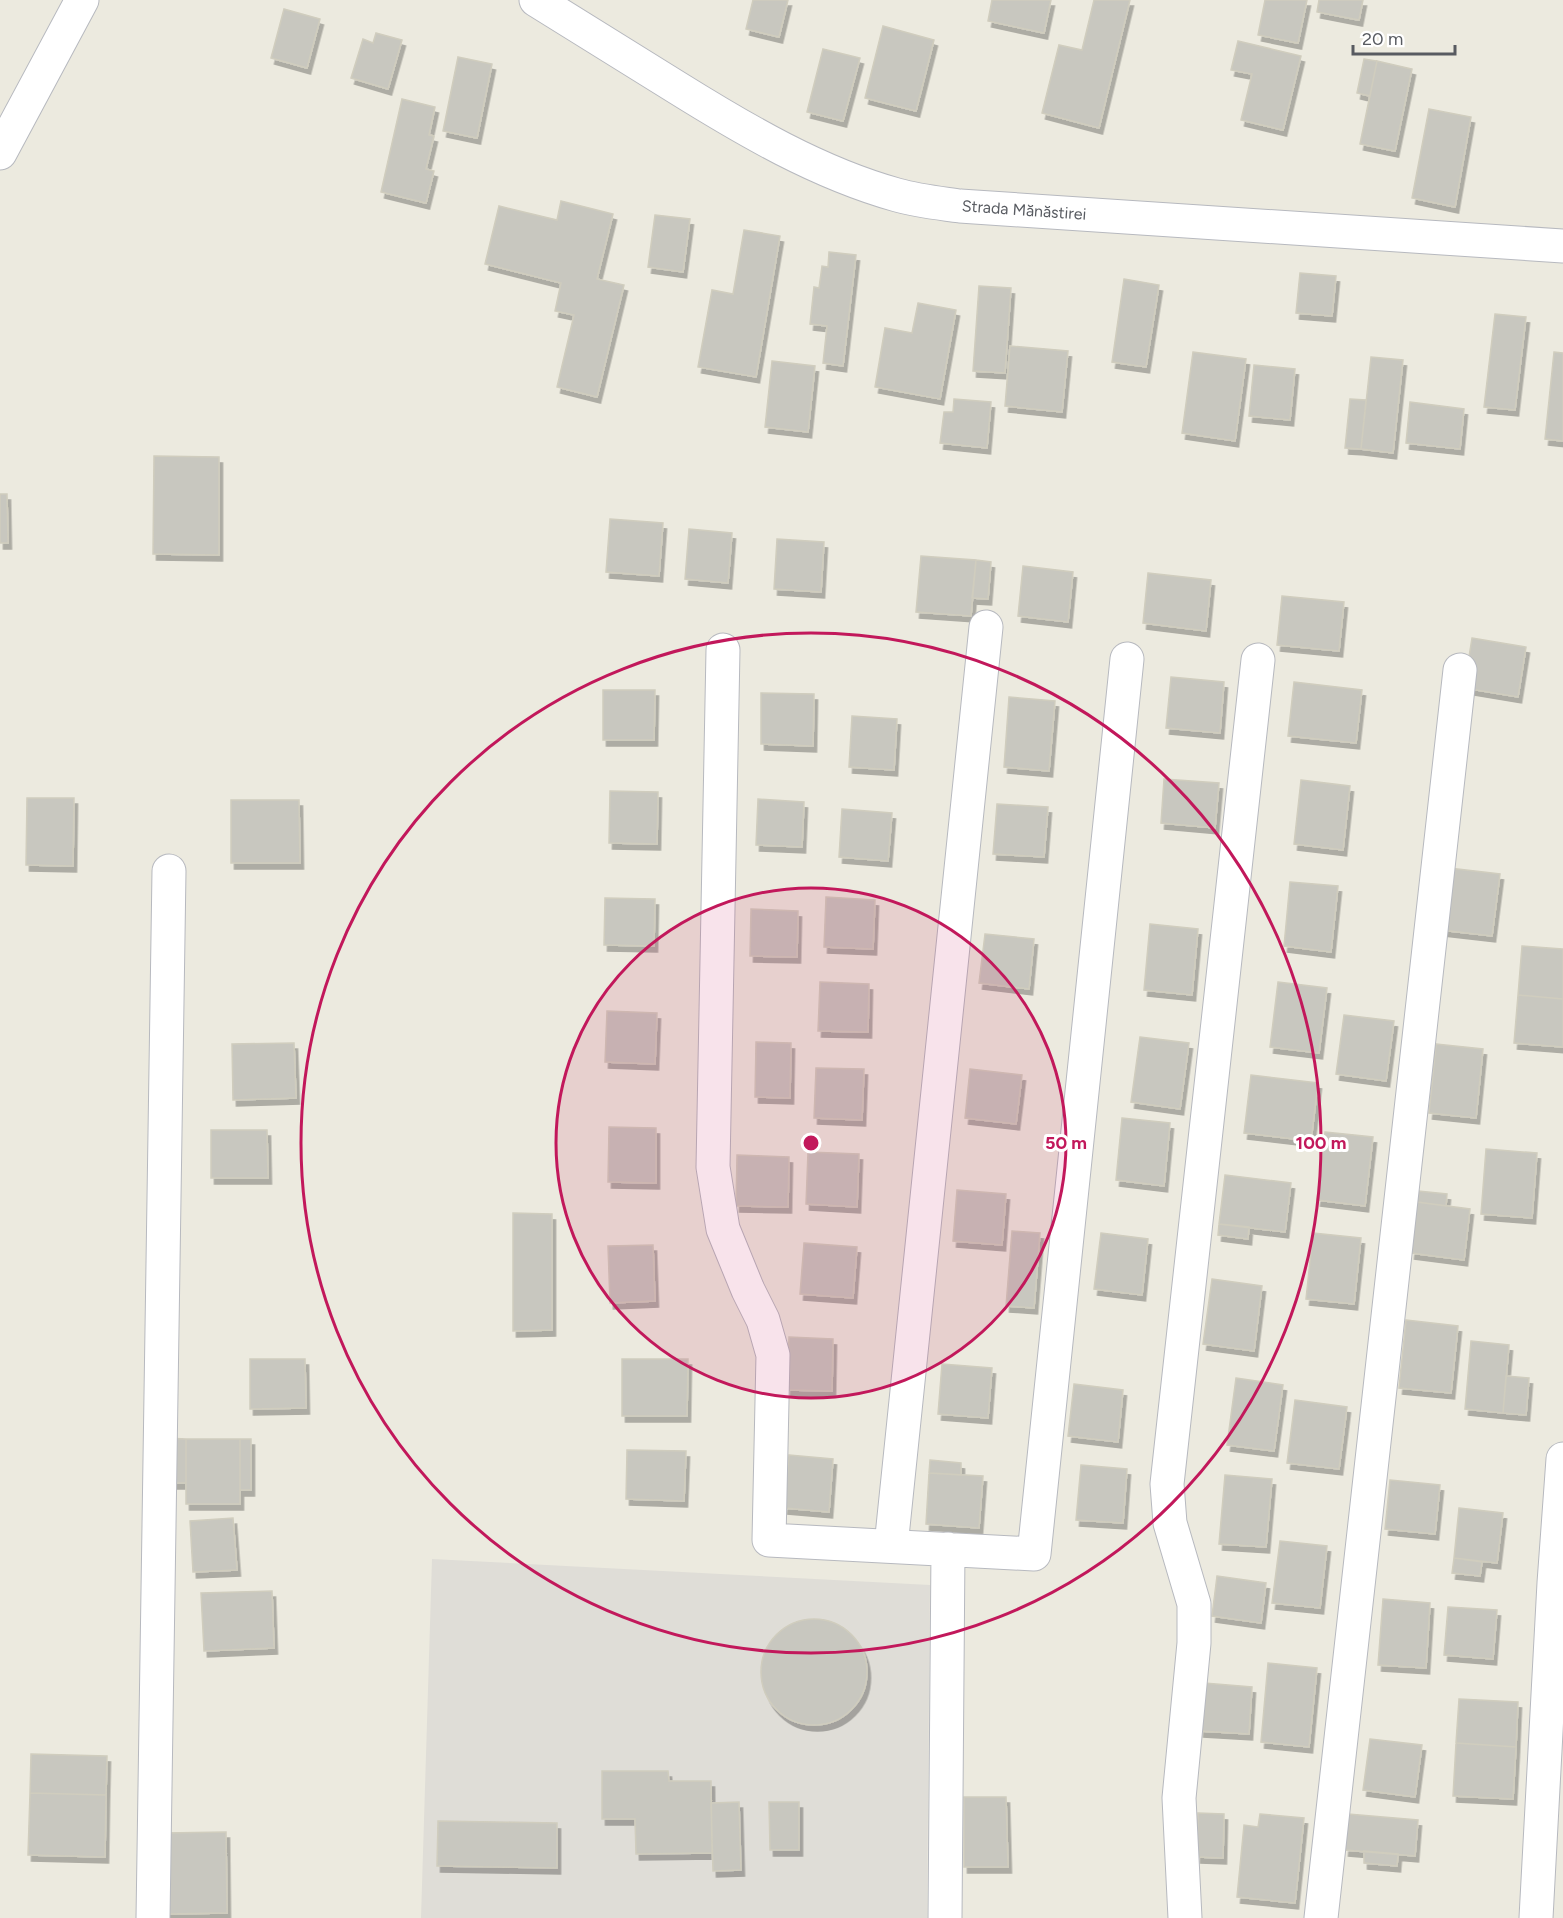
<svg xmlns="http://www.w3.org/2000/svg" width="1563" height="1918" font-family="Figtree,sans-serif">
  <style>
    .industrial { fill: #dfddd7 }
    .building { fill: #c8c7bf; stroke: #d0cdbe; stroke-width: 1.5; filter: url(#shadow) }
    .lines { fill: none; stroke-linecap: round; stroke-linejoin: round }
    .minor-casing { stroke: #b7b9bf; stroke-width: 35 }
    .minor { stroke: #fff; stroke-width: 33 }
    .ring { fill: none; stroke: #c2185b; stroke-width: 3 }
    .labels { text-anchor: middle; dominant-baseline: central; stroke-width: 6; stroke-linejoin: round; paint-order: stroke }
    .street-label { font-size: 16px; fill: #585b61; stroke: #fff }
    .centre { fill: #c2185b; stroke: #fff; stroke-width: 3 }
    .ring-label { font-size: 18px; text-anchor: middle; font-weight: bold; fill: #c2185b; stroke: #fff; stroke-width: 6; stroke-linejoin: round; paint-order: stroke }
  </style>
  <defs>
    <filter id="shadow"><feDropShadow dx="3.5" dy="6" stdDeviation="0" flood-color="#0004"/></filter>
  </defs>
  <rect width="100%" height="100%" fill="#eceadf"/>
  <!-- industrial -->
  <path class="industrial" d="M432,1559L930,1585L927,1918H421Z"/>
  <!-- building -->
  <path class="building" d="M753,0H788L779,37L746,29Z
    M992,0H1051L1044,33L988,21Z
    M1094,0H1130L1099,128L1042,113L1059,45L1082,50Z
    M1265,0H1307L1298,43L1258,35Z
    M1319,0H1363L1359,20L1317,12Z
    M284,9L320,19L307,68L271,58Z
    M883,26L934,40L916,111L865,98Z
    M376,33L402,40L388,89L351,78L363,39L373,43Z
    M1238,41L1301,56L1283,130L1241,120L1252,74L1231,70Z
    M823,49L860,58L843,121L807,112Z
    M458,57L492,64L477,138L443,131Z
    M1364,59L1377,61L1370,96L1357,93Z
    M1377,61L1412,69L1395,151L1360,144Z
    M402,99L435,107L429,135L434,136L426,169L434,171L426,203L381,192Z
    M1429,109L1471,117L1455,207L1412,198Z
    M561,201L613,214L597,279L624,285L597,397L557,387L574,315L555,311L561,283L485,264L499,206L557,220Z
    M655,215L690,219L683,272L648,267Z
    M744,230L780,236L756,377L698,367L712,290L733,294Z
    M829,252L856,255L843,366L823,363L827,326L810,324L814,287L819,288L822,266L828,267Z
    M1300,273L1336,276L1332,316L1296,313Z
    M1124,279L1159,285L1146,367L1112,362Z
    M979,286L1011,288L1005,373L973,371Z
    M918,303L956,310L940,399L875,387L885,328L912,333Z
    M1495,314L1526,317L1515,410L1484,407Z
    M1010,346L1068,351L1062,412L1005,406Z
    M1193,352L1246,359L1235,441L1182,433Z
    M1554,352L1563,353V441L1545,439Z
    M1371,357L1403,360L1393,453L1361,449Z
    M772,361L815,366L808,432L765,427Z
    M1254,365L1295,369L1290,420L1249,416Z
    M954,399L991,402L987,448L940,443L944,412H953Z
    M1350,399L1366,400L1361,449L1345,448Z
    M1410,402L1464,409L1460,449L1406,443Z
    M154,456L219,457V555L153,554Z
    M0,494H7L8,543H0Z
    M610,519L663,523L659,576L606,572Z
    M689,529L732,533L728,583L685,579Z
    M777,539L824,542L821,592L774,589Z
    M921,556L976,560L971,616L916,612Z
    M976,560L991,562L988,599L972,598Z
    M1023,566L1073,572L1068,622L1018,616Z
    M1148,573L1211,580L1206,631L1143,623Z
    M1282,596L1344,602L1339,651L1277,645Z
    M1472,638L1526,647L1518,697L1464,688Z
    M1171,677L1224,682L1220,733L1166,728Z
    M1294,682L1362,690L1356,743L1288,736Z
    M603,690H655L654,740H603Z
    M761,693L814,694L813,746L761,744Z
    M1009,697L1055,701L1049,771L1004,767Z
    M852,716L897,719L894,770L849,767Z
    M1164,779L1219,783L1215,828L1161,823Z
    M1301,780L1350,786L1343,850L1294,844Z
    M610,791L658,792L657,844L609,843Z
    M27,798H74L73,866L26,865Z
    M758,799L804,802L802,847L756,845Z
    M231,800H299L300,863H231Z
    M997,804L1048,807L1044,857L993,854Z
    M842,809L892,813L888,861L839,857Z
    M1449,868L1500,874L1492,936L1441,930Z
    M1290,882L1338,886L1331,952L1284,946Z
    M826,897L875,900L873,949L824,947Z
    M605,898L655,899L654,946L604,945Z
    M751,909L798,911L797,957L750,956Z
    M1150,924L1198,929L1192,995L1144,990Z
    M985,934L1034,939L1029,989L979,983Z
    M1522,946L1563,949V999L1518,995Z
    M820,982L869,984L868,1032L818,1031Z
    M1278,982L1327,988L1319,1053L1270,1047Z
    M1518,995L1563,999V1047L1514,1043Z
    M607,1011L657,1013L655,1064L605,1062Z
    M1344,1015L1394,1021L1386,1081L1336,1074Z
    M1140,1037L1189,1043L1180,1109L1131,1102Z
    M756,1042L791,1043L790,1098L755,1097Z
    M294,1043L296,1098L233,1100L232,1044Z
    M1436,1044L1483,1049L1476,1118L1429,1113Z
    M816,1068L864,1069L862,1120L814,1118Z
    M970,1069L1022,1075L1016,1124L965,1118Z
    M1251,1075L1318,1083L1311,1141L1244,1133Z
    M1122,1118L1170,1123L1164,1186L1116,1180Z
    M609,1127L656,1128V1183L608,1182Z
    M211,1130H267L268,1178H211Z
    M1325,1132L1373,1137L1365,1206L1317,1200Z
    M1486,1149L1537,1153L1532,1218L1481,1214Z
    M808,1152L859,1154L857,1207L806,1204Z
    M737,1155L789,1157L788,1207L736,1206Z
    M1225,1175L1291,1183L1285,1232L1219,1224Z
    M957,1190L1006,1194L1002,1245L953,1241Z
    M1418,1191L1447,1194L1446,1206L1417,1202Z
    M1417,1202L1470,1209L1464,1260L1411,1253Z
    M513,1213L552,1214V1330L513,1331Z
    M1219,1224L1249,1227L1248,1239L1218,1235Z
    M1012,1231L1040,1233L1034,1308L1006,1306Z
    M1101,1233L1148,1239L1142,1295L1094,1289Z
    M1313,1233L1361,1238L1354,1304L1306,1299Z
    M804,1243L857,1247L853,1298L800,1294Z
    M653,1245L655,1301L610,1303L608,1246Z
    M1212,1279L1262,1286L1254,1351L1203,1344Z
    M1406,1320L1458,1326L1451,1393L1399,1388Z
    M789,1337L833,1339L832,1391L787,1390Z
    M1471,1341L1509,1345L1503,1413L1465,1409Z
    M250,1359H305L306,1408L250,1409Z
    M622,1359H688L687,1416H622Z
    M942,1364L992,1368L988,1418L938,1414Z
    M1506,1376L1529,1378L1526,1415L1503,1413Z
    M1236,1378L1283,1385L1274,1451L1227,1445Z
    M1074,1384L1123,1390L1118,1442L1068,1436Z
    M1295,1400L1347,1407L1339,1469L1287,1463Z
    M165,1438L186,1439V1483H165Z
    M186,1439H240V1504H186Z
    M240,1439H251V1490H240Z
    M627,1450L686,1451L684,1501L626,1499Z
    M789,1455L833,1459L829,1512L784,1508Z
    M930,1460L961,1463V1475L929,1473Z
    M1081,1465L1127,1469L1123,1523L1076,1520Z
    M929,1473L983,1476L979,1528L926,1524Z
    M1225,1475L1272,1479L1266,1547L1219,1544Z
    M1390,1480L1440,1485L1435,1534L1385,1529Z
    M1459,1508L1503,1513L1497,1563L1454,1558Z
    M233,1518L237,1570L193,1572L190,1521Z
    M1280,1541L1327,1546L1320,1608L1272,1603Z
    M1454,1558L1482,1562L1480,1576L1452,1573Z
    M1217,1576L1266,1583L1261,1623L1212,1616Z
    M272,1591L274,1648L204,1651L201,1593Z
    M1383,1599L1430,1603L1426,1668L1378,1665Z
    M1448,1607L1497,1610L1493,1659L1444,1655Z
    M761 1672a53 53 0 1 1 106 0a53 53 0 1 1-106 0Z
    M1268,1663L1317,1668L1309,1747L1261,1742Z
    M1204,1683L1252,1687L1249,1734L1200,1731Z
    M1459,1699L1518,1702L1516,1747L1456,1743Z
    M1370,1739L1422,1745L1415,1797L1363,1790Z
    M1456,1743L1516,1747L1513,1799L1453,1796Z
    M31,1754L107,1756L106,1795L30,1793Z
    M602,1771H668L669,1781H711L712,1853L636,1854L635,1819H602Z
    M30,1793L106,1795L105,1857L28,1855Z
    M964,1797H1006L1008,1867H964Z
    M739,1802L741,1870L713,1871L711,1803Z
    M769,1802H799V1850H770Z
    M1198,1813L1224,1814L1223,1858L1197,1857Z
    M1260,1814L1304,1818L1295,1903L1237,1897L1244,1825L1258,1827Z
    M1348,1814L1418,1820L1415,1856L1345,1850Z
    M438,1821L557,1823V1868L437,1866Z
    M226,1832L227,1913L165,1914L164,1833Z
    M1364,1851L1398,1854L1397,1866L1364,1863Z"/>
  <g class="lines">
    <defs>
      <path id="minor" d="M536,0C582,29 629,58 676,87C745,130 818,173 897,195C918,201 939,203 960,206L1563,246
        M0,153L82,0
        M723,650L713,1167L723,1229L748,1290L763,1320L773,1355L769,1540L1034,1554L1127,659
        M891,1546L986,627
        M153,1918L169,871
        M945,1918L948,1549
        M1185,1918L1179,1798L1194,1643V1604L1170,1523L1167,1484L1258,660
        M1321,1918L1460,670
        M1536,1918L1554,1583L1563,1459"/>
    </defs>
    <!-- minor casing -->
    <use href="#minor" class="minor-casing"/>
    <!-- minor -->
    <use href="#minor" class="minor"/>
  </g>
  <!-- distance rings -->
  <circle cx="811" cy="1143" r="255" fill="#c2185b" fill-opacity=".12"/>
  <g class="ring">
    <circle cx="811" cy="1143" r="255"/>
    <circle cx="811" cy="1143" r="510"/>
  </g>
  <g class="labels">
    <!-- street labels -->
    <g class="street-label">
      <text transform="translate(1024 210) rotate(4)">Strada Mănăstirei</text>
    </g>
  </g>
  <circle cx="811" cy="1143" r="9" class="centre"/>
  <g class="ring-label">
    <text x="1066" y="1149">50 m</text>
    <text x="1321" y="1149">100 m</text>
  </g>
  <!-- scale -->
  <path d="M1353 45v9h102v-9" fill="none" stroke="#585b61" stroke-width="3"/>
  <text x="1362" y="45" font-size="18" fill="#585b61" stroke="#ffffff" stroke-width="4.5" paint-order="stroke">20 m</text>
</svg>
